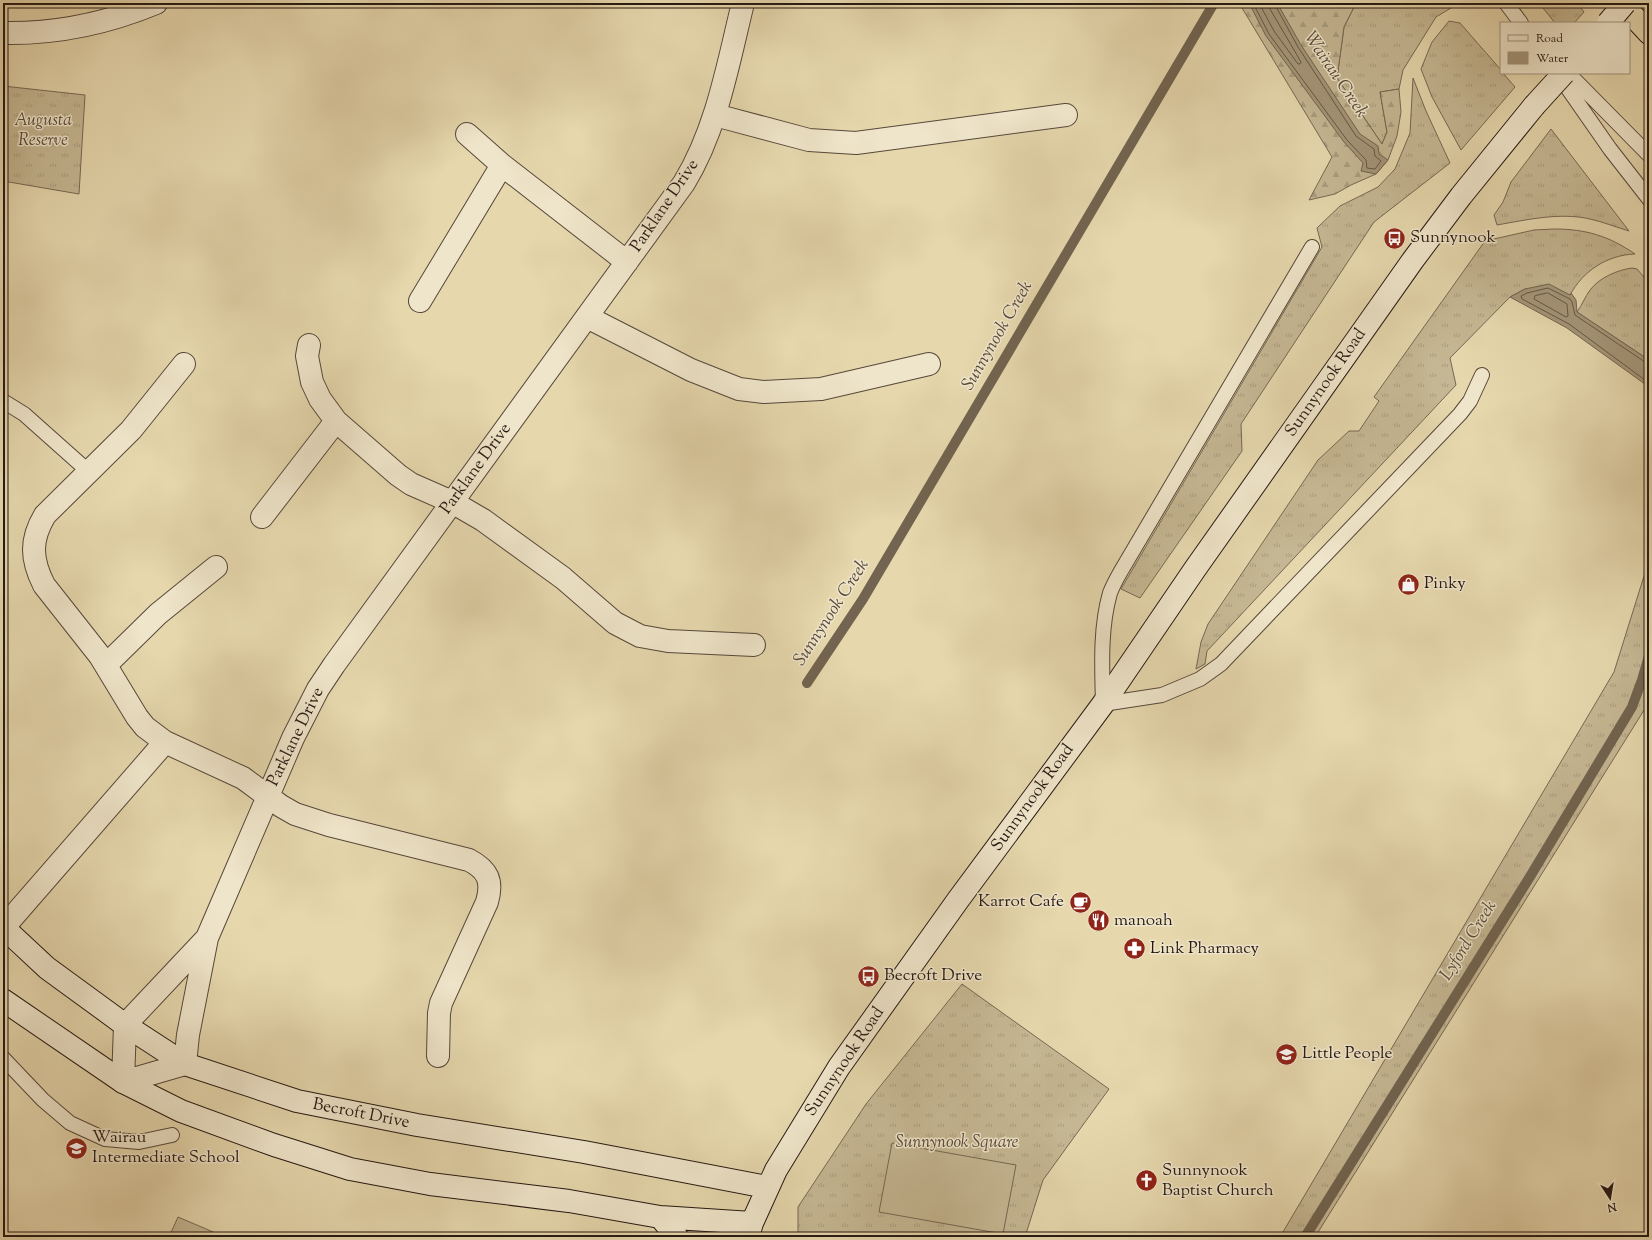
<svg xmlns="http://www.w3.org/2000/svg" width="1652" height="1240" font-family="'Sorts Mill Goudy',serif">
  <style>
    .grass { fill: url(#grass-tufts); stroke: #766853 }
    .forest { fill: url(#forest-firs); stroke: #766853 }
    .pitch { fill: #c5b793; stroke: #766853 }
    .water { fill: #a59679; stroke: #726450 }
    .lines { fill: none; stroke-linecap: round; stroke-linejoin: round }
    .shore { stroke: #665846; stroke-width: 1 }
    .stream { stroke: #726450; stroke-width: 10 }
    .lane-casing { stroke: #56483a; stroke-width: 16 }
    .street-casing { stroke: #56483a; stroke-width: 24 }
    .secondary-casing { stroke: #261913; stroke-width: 24 }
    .highway-casing { stroke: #261913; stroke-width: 24 }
    .lane { stroke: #efe5ca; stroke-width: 14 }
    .street { stroke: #efe5ca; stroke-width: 22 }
    .secondary { stroke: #efe5ca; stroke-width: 22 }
    .highway { stroke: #e6d7ad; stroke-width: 22 }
    .secondary-bridge-casing { stroke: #261913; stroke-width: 24; stroke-linecap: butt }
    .secondary-bridge { stroke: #efe5ca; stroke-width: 22 }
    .labels { text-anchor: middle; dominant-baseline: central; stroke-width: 3; stroke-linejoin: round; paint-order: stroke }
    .park-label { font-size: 17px; font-style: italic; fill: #564839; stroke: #efe5ca }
    .street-label { font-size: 17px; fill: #261913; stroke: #efe5ca }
    .poi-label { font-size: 17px; fill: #261913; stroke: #efe5ca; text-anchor: start }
    .water-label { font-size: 18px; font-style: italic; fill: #594b3c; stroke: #efe5ca }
  </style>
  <defs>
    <pattern id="grass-tufts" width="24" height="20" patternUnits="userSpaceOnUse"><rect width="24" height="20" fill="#c5b793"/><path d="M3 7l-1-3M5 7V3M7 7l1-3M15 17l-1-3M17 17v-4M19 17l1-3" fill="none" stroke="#a99d7e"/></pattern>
    <pattern id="forest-firs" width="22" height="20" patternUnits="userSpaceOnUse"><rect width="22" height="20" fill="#c5b793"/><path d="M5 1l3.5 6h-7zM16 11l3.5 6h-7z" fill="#a99d7e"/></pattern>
  </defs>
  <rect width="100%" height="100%" fill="#e6d7ad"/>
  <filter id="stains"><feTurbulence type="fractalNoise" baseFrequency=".005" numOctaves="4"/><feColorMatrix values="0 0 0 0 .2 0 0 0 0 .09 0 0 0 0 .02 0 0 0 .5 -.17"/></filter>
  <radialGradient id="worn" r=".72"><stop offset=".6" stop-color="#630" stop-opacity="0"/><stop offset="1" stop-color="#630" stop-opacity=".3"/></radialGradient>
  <!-- grass -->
  <path class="grass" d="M1356,3H1470L1473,7L1456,5L1436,17L1403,70L1399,89L1380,92L1387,132L1382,144L1337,78L1344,27Z
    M1539,3H1577L1584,12L1574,23H1555Z
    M1449,21L1460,23L1501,70V73H1503L1515,87L1461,150L1432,97L1421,69L1432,42Z
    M1413,78L1426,111L1450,163L1374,222L1241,424L1242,451L1140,598L1121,589L1322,247L1317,228L1340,206L1378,187L1395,169L1410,133Z
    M3,86L85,95L79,194L3,181Z
    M1551,129L1629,231C1616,227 1603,222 1590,219C1560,212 1526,220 1497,225L1494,215L1503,202L1511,182Z
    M1554,229C1586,229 1609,236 1635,254C1607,255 1583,271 1570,295L1525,289L1510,297L1450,358L1456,385L1207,651L1205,664L1196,669L1201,642L1208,624L1318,460L1349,431H1359L1379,401L1374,397L1485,241L1534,230Z
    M1632,268L1637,269L1649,283V360L1577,312C1582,305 1585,297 1590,290C1599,278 1617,270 1632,268Z
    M1649,560V702L1641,715L1315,1237H1280L1614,672Z
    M962,984L1109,1089L1043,1180L1025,1237H798V1207L866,1104Z"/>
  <!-- forest -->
  <path class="forest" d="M1239,3H1356L1344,27L1337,78L1382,144L1387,132L1380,92L1399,89L1401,112L1397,136L1388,160L1376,174L1351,185L1335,194L1309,200L1332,157Z"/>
  <!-- pitch -->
  <path class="pitch" d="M892,1143L1016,1165L1003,1234L879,1212Z
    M178,1217L225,1237H169Z"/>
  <!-- water -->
  <path class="water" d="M1249,3H1277L1301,45L1360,134L1378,146L1379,154L1388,160L1376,174L1361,171L1363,163L1344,142L1266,36Z
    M1549,284L1570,295L1571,293L1576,300L1577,312L1649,360V387L1567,328L1510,297L1525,289Z"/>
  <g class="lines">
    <!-- shore -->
    <path class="shore" d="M1253,3L1269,34L1347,140L1366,160L1367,168L1375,169L1381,161L1375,156L1374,149L1356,136L1298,47L1274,3
      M1259,3L1274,31L1298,64H1300L1301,62L1270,9L1269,3
      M1548,293L1567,304L1568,316L1566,317L1534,299L1535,296Z
      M1649,363L1645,362L1575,315L1572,302L1570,299L1548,288L1527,293L1521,296L1522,299L1569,324L1649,383"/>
    <!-- stream -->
    <path class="stream" d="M807,683L863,599L1214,3
      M1305,1237L1531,875L1632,707L1642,680L1649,656"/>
    <defs>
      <path id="lane" d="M1506,3L1521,23
        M1557,73L1610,149L1649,199
        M1568,73L1649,155
        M1312,247L1121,571C1117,578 1113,585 1110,593C1100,628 1102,667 1103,704L1162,695L1200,679L1221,664L1460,414L1470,401L1482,375
        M3,401L24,414L88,471
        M3,1058L43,1100L70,1123L105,1139L139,1142L172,1135"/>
      <path id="street" d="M3,33C55,34 108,23 156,3
        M715,115L809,140L856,143L1066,115
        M467,134L502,165L627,262
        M420,301L502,165
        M587,317L691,370L739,389L764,392L821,389L929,364
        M309,345L307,356L312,382L320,399L336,421L398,475L411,484L452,502L483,520L563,578L615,623L640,636L668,641L754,645
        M184,364L131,430L45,515C30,540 31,559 44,585L100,656L137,717L145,727L165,742L243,778L281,806L295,814L329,825L469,860C488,870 493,881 487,902L441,1003L439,1013L438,1056
        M262,517L336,421
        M106,665L158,614L216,567
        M4,927L165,742
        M207,938L125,1025L123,1082L185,1064L188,1035L207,938L293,738L318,689L334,665L684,183C717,129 728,64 743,3"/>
      <path id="secondary" d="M3,927L47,968L125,1025L185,1064L297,1101L417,1125L584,1152L767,1187
        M3,1000L123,1082L181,1111L274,1145L350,1169L430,1184L569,1201L660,1217L752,1223
        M660,1217L677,1237
        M748,1237L752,1223L776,1170L839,1067L958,900L1103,704L1195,569L1413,260L1461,196L1534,106"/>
      <path id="highway" d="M1621,3L1649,33"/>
    </defs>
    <!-- lane casing -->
    <use href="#lane" class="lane-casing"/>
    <!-- street casing -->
    <use href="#street" class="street-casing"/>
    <!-- secondary casing -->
    <use href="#secondary" class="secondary-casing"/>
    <!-- highway casing -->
    <use href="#highway" class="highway-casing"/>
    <!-- lane -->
    <use href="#lane" class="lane"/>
    <!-- street -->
    <use href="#street" class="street"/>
    <!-- secondary -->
    <use href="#secondary" class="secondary"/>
    <!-- highway -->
    <use href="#highway" class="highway"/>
    <defs>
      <path id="secondary-bridge" d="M1608,23L1625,3
        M1534,106L1564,73"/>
    </defs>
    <!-- secondary-bridge casing -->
    <use href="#secondary-bridge" class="secondary-bridge-casing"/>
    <!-- secondary-bridge -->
    <use href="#secondary-bridge" class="secondary-bridge"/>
  </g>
  <!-- icons -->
  <defs>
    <symbol id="bus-disc" viewBox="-11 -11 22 22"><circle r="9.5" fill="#8f2418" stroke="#efe5ca"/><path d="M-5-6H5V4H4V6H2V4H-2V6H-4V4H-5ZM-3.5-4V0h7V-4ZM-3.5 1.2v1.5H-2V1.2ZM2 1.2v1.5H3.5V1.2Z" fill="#fff"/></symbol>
    <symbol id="shop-disc" viewBox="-11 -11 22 22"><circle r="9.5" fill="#8f2418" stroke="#efe5ca"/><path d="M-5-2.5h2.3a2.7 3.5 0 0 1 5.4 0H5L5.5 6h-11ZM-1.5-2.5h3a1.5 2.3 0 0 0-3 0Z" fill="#fff"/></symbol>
    <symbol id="cafe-disc" viewBox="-11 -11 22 22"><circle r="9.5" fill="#8f2418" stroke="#efe5ca"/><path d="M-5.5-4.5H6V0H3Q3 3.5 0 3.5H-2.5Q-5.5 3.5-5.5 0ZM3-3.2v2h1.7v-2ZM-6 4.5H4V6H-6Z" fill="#fff"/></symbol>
    <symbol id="restaurant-disc" viewBox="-11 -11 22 22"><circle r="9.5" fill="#8f2418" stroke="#efe5ca"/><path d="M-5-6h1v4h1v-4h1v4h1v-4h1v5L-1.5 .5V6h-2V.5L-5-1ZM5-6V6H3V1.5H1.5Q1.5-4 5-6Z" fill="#fff"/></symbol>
    <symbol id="pharmacy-disc" viewBox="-11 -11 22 22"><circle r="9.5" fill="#8f2418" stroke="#efe5ca"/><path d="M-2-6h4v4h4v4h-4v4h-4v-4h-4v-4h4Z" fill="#fff"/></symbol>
    <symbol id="school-disc" viewBox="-11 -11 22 22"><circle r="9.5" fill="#8f2418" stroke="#efe5ca"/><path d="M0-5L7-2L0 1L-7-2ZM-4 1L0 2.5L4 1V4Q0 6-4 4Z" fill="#fff"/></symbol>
    <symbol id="church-disc" viewBox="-11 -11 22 22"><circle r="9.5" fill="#8f2418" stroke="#efe5ca"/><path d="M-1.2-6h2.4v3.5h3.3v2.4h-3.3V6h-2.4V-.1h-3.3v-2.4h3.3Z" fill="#fff"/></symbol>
  </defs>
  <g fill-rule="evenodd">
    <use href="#bus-disc" x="1382" y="226" width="25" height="25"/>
    <use href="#shop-disc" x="1396" y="572" width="25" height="25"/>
    <use href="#cafe-disc" x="1068" y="890" width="25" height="25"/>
    <use href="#restaurant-disc" x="1086" y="908" width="25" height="25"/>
    <use href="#pharmacy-disc" x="1122" y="936" width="25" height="25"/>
    <use href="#bus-disc" x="856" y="964" width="25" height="25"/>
    <use href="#school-disc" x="1274" y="1042" width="25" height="25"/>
    <use href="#school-disc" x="64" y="1136" width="25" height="25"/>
    <use href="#church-disc" x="1134" y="1168" width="25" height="25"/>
  </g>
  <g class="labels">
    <!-- park labels -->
    <g class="park-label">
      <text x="43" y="121">Augusta<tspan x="43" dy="20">Reserve</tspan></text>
      <text x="957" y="1143">Sunnynook Square</text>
    </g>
    <!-- street labels -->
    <g class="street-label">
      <text transform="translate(665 206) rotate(-56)">Parklane Drive</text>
      <text transform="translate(1326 383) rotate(-55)">Sunnynook Road</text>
      <text transform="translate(476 469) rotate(-54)">Parklane Drive</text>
      <text transform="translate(296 737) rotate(-64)">Parklane Drive</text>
      <text transform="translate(1033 798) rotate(-54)">Sunnynook Road</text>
      <text transform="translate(845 1062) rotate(-56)">Sunnynook Road</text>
      <text transform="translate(361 1114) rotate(11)">Becroft Drive</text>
    </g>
    <!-- poi labels -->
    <g class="poi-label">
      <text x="1410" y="238">Sunnynook</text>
      <text x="1424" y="584">Pinky</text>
      <text x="1064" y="902" text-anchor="end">Karrot Cafe</text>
      <text x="1114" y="921">manoah</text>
      <text x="1150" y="949">Link Pharmacy</text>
      <text x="884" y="976">Becroft Drive</text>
      <text x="1302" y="1054">Little People</text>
      <text x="92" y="1138">Wairau<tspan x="92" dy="20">Intermediate School</tspan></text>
      <text x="1162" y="1171">Sunnynook<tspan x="1162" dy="20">Baptist Church</tspan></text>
    </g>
    <!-- water labels -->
    <g class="water-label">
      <text transform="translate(1335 75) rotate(56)">Wairau Creek</text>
      <text transform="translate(998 336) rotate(-60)">Sunnynook Creek</text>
      <text transform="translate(832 613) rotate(-57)">Sunnynook Creek</text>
      <text transform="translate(1469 941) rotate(-58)">Lyford Creek</text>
    </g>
  </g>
  <!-- margin -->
  <rect width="1652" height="1240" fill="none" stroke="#e6d7ad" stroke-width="16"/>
  <rect x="4" y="4" width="1644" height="1232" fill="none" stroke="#261913" stroke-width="2"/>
  <rect x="8" y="8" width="1636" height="1224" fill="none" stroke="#261913"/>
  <!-- legend -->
  <rect x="1500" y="22" width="130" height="52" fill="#efe5ca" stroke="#9f9381"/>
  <rect x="1508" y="35" width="20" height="6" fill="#efe5ca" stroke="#9f9381"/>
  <text x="1536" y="42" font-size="12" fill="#261913">Road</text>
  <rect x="1508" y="52" width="20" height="12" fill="#a59679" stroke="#9f9381"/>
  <text x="1536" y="62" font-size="12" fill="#261913">Water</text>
  <!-- north arrow -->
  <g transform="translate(1610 1198) rotate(168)" stroke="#efe5ca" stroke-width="3" paint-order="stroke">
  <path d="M0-3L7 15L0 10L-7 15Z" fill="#261913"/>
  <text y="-6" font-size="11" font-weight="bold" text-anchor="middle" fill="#261913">N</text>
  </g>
  <rect width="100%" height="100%" filter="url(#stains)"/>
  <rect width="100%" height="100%" fill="url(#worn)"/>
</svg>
